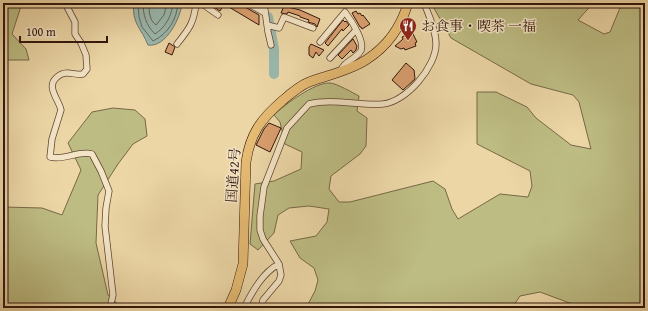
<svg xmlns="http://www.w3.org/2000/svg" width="648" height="311" font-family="'Gentium Book Plus','Noto Serif JP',serif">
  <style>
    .green { fill: #bdbc83; stroke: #776847 }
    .water { fill: #9ab8ae; stroke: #70776d }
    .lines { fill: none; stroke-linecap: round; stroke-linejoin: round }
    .shore { stroke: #66665c; stroke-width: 1 }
    .river { stroke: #9ab8ae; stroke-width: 10 }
    .building { fill: #d99e6e; stroke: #31150b }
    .minor-casing { stroke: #604532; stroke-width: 7 }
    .trunk-casing { stroke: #31150b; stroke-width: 10 }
    .minor { stroke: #f3e4c5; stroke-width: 5.5 }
    .trunk { stroke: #e6bb73; stroke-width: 9 }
    .labels { text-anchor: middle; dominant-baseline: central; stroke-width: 3; stroke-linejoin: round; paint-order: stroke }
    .poi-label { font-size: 14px; fill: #31150b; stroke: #f3e4c5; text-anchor: start }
    .street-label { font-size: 14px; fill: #31150b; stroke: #f3e4c5 }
  </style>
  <rect width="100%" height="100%" fill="#ecd6a6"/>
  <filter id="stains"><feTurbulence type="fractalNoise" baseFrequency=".005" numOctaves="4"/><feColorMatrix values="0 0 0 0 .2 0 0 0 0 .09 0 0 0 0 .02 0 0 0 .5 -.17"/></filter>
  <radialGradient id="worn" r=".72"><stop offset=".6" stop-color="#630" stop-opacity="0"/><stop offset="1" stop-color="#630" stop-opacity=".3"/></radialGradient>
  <!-- green -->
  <path class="green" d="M3,3H22L12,34L26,49L29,60H3Z
    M431,3H593L578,20L604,34L610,32L622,3H645V308H583L540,292L520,296L512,308H306L315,291L318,280L314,268L300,258L290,241L316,236L327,222L329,209L309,206L289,208L278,215L274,233L258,250L250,244L255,184L274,181L301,169L302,152L285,144L280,122L274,115C284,105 315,82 330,83C336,83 353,93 359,96L357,111L367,118L366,146L360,154L331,176L329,189L339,202H350L433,181L445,189L452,209L458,219L500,194L528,197L532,186L530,171L477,144V92H496L527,107L536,118L571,145L591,149L579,102L573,95L531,84L451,38Z
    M113,108L135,110L145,119L147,136L133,144L118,164L98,195L96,243L108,295L122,308H3V207L42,208L62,215L81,170L68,143L92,112Z"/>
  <!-- water -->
  <path class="water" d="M134,3H182C181,17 166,48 148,45C142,29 131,23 134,3Z"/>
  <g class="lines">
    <!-- shore -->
    <path class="shore" d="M138,3L139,17L142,27L153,41C168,34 177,19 178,3
      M143,3C143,15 146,25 155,34C166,27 172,15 173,3
      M149,3C149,11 149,20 156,25L164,15L167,3"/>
    <!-- river -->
    <path class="river" d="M268,17L274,49V74"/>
  </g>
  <!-- building -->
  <path class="building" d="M208,3H243L245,7L259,15V25L224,4L220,11Z
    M284,6L300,10L320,19L317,27L315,24L308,22L309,20L300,17V16L288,12L287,14L281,13Z
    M356,11L358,14L360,13L362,16L363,15L370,24L362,29L361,27H360L352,13Z
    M343,20L345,22L346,21L349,25L343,31L342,29L328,46L325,43Z
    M412,32L417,42L415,43L416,46L405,50L404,48L401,49L395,46L403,39L402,37Z
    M353,39L357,46L356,50L353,53L351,50L342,59L338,55Z
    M169,43L175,47L172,55L165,52Z
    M311,44L324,50L319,56L316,52L313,58L309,55V47Z
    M406,63L414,70L415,79L403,90L392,80Z
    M269,123L281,128L270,152L256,145L264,129Z"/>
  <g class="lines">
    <defs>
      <path id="minor" d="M65,3L75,22V34L81,43L86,55L87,69L83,74C77,75 73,73 67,73C64,73 59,75 56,78C46,87 59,100 61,110L52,139L50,157C64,161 79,150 92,154L101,171L109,191L106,208L105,226L113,295L110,308
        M201,3L218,15
        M247,3L265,13
        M264,3L268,32L271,45
        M267,25L279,28L284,17L313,28
        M320,42L345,12C351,20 367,44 360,52C354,60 343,62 340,72
        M177,44C189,29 194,23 196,3
        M330,58L356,30
        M244,308C252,292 263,272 279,264
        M261,308L263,300L279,281L281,275L279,264L263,239L260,230V216L264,187L287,128L309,104C333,98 359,106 383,104C406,102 436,67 436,44C436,30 429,16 424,3"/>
      <path id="trunk" d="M228,308L236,290L243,264L246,162C250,134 261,119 282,101C290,94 299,86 309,82C328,75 349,71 366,60C388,46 401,27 408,3"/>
    </defs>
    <!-- minor casing -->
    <use href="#minor" class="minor-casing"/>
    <!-- trunk casing -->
    <use href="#trunk" class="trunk-casing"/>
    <!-- minor -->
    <use href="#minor" class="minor"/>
    <!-- trunk -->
    <use href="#trunk" class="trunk"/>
  </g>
  <!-- icons -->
  <defs>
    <symbol id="restaurant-pin" viewBox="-11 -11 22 30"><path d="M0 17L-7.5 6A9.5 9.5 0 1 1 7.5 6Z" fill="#8f2418" stroke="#f3e4c5"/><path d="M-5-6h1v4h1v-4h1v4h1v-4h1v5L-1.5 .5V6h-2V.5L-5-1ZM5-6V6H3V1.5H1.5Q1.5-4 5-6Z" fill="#fff"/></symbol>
  </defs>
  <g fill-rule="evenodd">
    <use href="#restaurant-pin" x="398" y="16" width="20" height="27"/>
  </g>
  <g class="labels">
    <!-- poi labels -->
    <g class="poi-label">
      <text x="421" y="26">お食事・喫茶 一福</text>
    </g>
    <!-- street labels -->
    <g class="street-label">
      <text transform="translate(233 175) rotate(-86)">国道42号</text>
    </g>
  </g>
  <!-- margin -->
  <rect width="648" height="311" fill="none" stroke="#ecd6a6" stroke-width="16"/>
  <rect x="4" y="4" width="640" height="303" fill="none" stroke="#31150b" stroke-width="2"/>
  <rect x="8" y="8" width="632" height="295" fill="none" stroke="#31150b"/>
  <!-- scale -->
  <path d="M20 36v6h87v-6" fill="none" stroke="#31150b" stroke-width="2"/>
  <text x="26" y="36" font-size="12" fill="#31150b" stroke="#f3e4c5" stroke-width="3" paint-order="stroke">100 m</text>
  <rect width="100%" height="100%" filter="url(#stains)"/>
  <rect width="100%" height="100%" fill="url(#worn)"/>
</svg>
